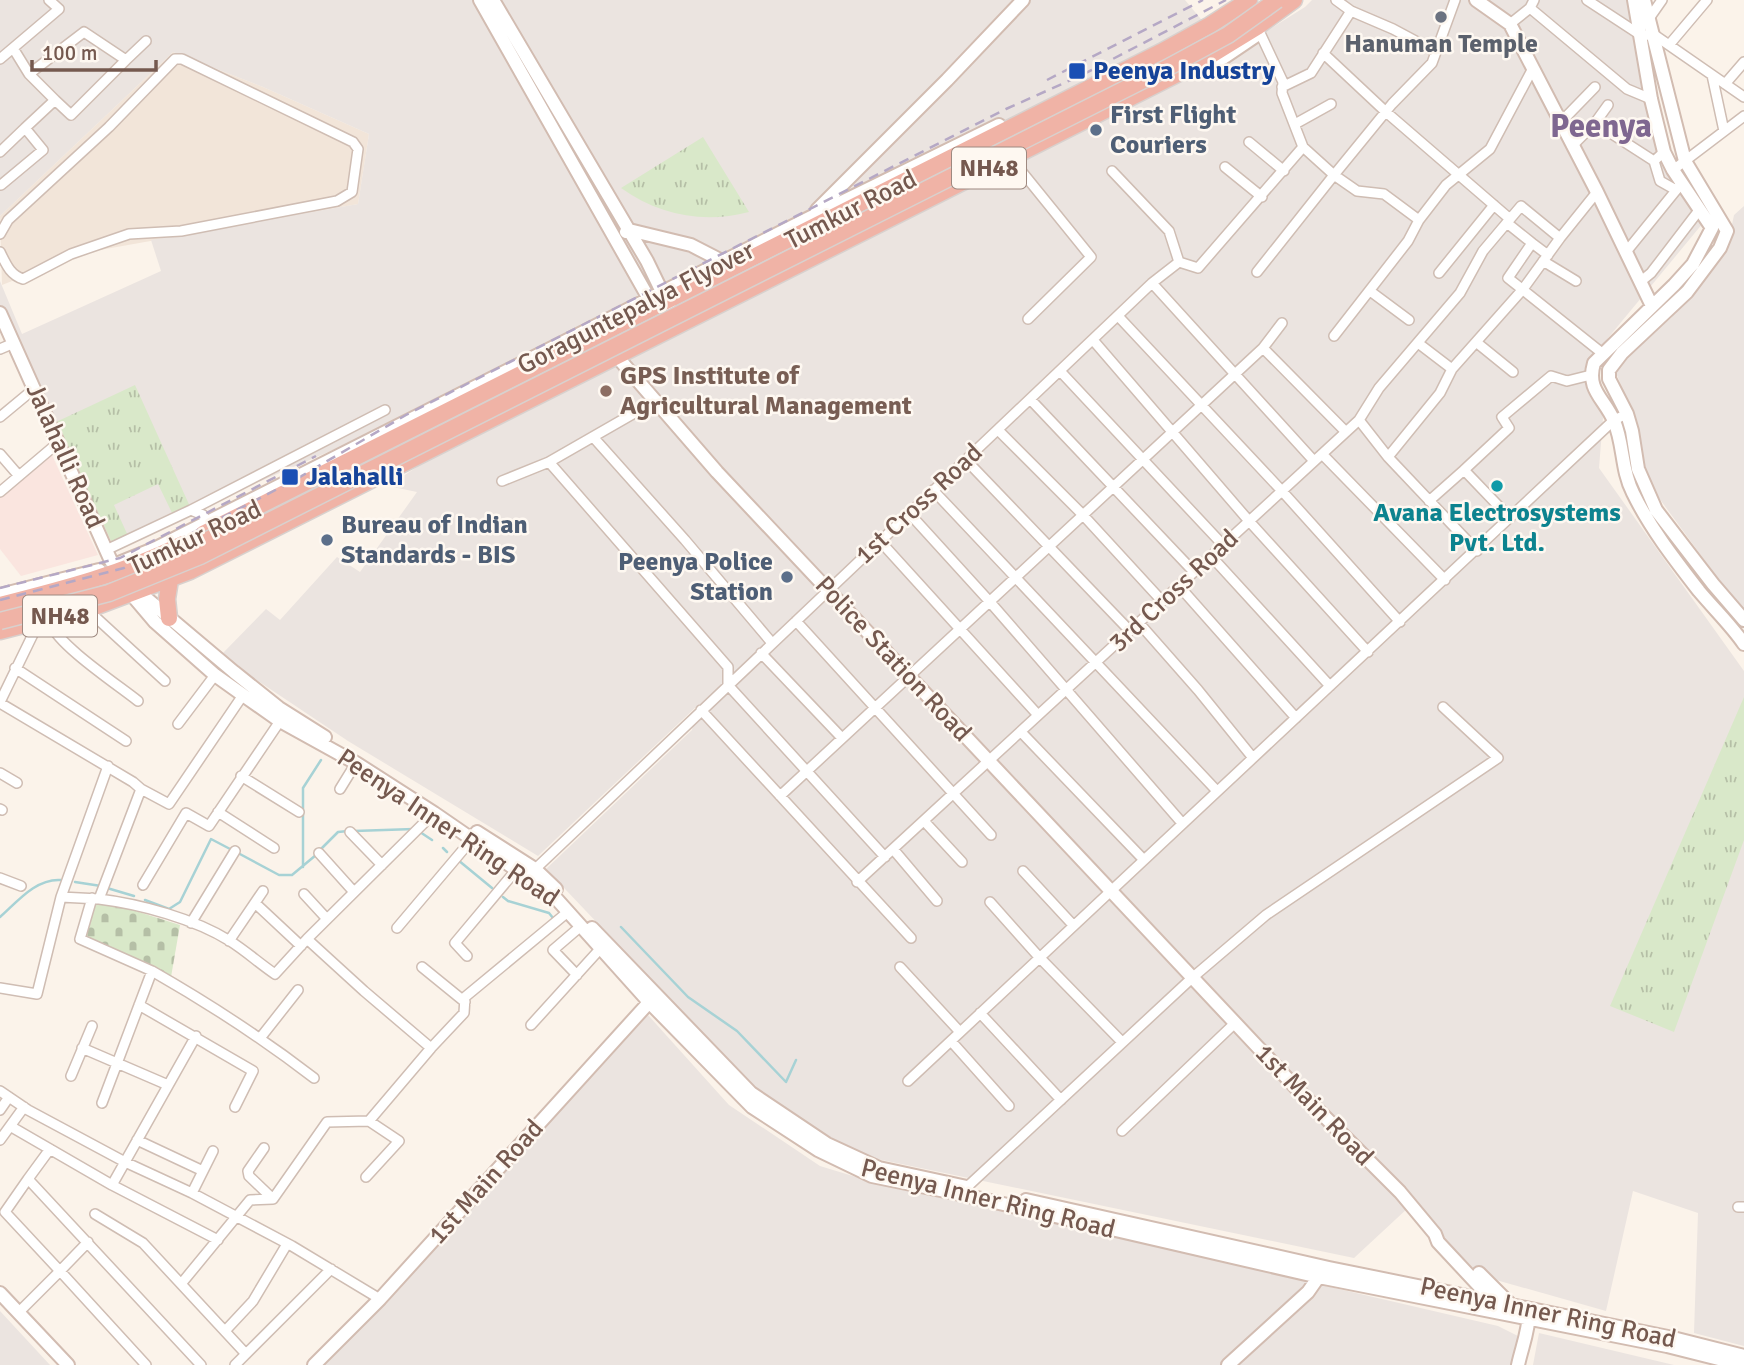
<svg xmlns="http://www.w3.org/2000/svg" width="1744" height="1365" font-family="Signika,sans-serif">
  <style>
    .residential { fill: #f2e5d9 }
    .commercial { fill: #fae5df }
    .industrial { fill: #ebe4e0 }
    .grass { fill: url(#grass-tufts) }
    .cemetery { fill: url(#cemetery-stones) }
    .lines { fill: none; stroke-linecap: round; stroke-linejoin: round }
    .stream { stroke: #a7d2d5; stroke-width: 2.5 }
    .street-casing { stroke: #cfbdb3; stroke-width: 12 }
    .secondary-casing { stroke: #d2bcb1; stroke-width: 16 }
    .highway-casing { stroke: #d8d1ce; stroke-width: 19 }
    .street { stroke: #fff; stroke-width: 9 }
    .secondary { stroke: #fff; stroke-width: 12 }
    .highway { stroke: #f0b3a6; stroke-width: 16 }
    .rail { stroke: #b5a8c5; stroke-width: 2.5; stroke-dasharray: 10 7; stroke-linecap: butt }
    .highway-bridge-casing { stroke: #d8d1ce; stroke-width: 19; stroke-linecap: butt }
    .highway-bridge { stroke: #f0b3a6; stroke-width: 16 }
    .worship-dot { fill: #6b7280; stroke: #fef8f1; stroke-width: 2.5 }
    .transit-dot { fill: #1a4fb4; stroke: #fef8f1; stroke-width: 2.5 }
    .service-dot { fill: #5c6f8a; stroke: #fef8f1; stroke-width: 2.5 }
    .education-dot { fill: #8d6e63; stroke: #fef8f1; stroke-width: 2.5 }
    .culture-dot { fill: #0f9aa8; stroke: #fef8f1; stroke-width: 2.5 }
    .labels { text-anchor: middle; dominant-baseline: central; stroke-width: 5; stroke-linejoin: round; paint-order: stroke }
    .shield { fill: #fef8f1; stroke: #9e8980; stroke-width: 2 }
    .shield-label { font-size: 24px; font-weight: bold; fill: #75594f }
    .worship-label { font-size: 26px; font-weight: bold; fill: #5b616d; stroke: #fef8f1 }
    .transit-label { font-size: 26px; font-weight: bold; fill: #164399; stroke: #fef8f1; text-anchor: start }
    .service-label { font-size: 26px; font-weight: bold; fill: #4e5e75; stroke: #fef8f1; text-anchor: start }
    .street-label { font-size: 26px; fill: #75594f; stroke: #fef8f1 }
    .education-label { font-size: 26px; font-weight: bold; fill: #785e54; stroke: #fef8f1; text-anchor: start }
    .culture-label { font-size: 26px; font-weight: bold; fill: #0d838f; stroke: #fef8f1 }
    .district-label { font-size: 33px; font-weight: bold; fill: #7f6790; stroke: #fef8f1 }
  </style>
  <defs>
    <pattern id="grass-tufts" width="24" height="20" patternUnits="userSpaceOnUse" patternTransform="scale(1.75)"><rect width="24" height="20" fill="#d9e8c9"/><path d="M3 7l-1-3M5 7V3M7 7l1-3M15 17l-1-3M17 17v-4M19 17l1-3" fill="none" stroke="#b5bfa6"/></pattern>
    <pattern id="cemetery-stones" width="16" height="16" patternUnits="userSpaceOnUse" patternTransform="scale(1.75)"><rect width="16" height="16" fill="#d9e8c9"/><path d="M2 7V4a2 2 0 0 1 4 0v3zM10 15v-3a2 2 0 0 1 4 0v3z" fill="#b5bfa6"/></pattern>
  </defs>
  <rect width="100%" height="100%" fill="#fbf3ea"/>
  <!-- residential -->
  <path class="residential" d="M173,52L263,87L369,134L358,204L83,253L2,285L0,216Z"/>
  <!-- commercial -->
  <path class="commercial" d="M51,453L98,555L21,576L0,549V495Z"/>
  <!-- industrial -->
  <path class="industrial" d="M0,0H1185L1230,54L1305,7L1312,0H1629L1658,149L1708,217L1589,361L1603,418L1599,468L1744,671V1346L1694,1333L1698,1213L1633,1191L1606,1311L1482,1276L1409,1207L1354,1258L858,1155L759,1093L546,869L692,730L697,706L538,856L348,741L240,669L223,653L266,609L280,620L337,557L360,572L417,492L388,486L446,448L416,414L113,545L0,316V281L22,334L161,271L151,240L358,204L369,134L263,87L173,52L0,216Z
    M1744,206V614L1648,483L1635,419L1614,368L1671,318L1729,239L1734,215Z
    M648,1015L729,1105L820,1166L892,1188L969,1203L1498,1326L1518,1336L1512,1365H320Z
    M0,1311L50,1365H0Z
    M1539,1333L1674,1365H1533Z"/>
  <!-- grass -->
  <path class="grass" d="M703,137L749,212C703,224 659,215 621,188Z
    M135,385L192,511L175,519L158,484L114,505L129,538L113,545L56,422Z
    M1744,697V840L1674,1032L1610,1006Z"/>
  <!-- cemetery -->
  <path class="cemetery" d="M91,897L180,925L171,977L76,937Z"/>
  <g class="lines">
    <!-- stream -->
    <path class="stream" d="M354,831L414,829
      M420,832L432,840
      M443,848L447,852
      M320,850L338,832L348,831
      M238,853L279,875H292L316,855
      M458,860L492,888
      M303,867V788L321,760
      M75,882L101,886
      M107,888L134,896
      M503,897L508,901L549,913L553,918
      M145,900L169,909L180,902L211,839L232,850
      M0,917C17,902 36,878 61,880
      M621,927L688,997L737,1031L786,1082L796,1060"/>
    <defs>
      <path id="street" d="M1336,0L1351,11L1393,29L1436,52
        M1587,0L1642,36L1653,34L1744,97
        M1530,8L1627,89L1651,99
        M1648,20L1662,0
        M1510,24L1530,8L1534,0
        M1669,45L1707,0
        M13,48L59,9L49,0
        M1323,53L1386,112L1510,219
        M0,59L13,48L29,74
        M126,60L146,41
        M1712,75L1724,131
        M1725,84L1744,62
        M1282,87L1311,73L1351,11
        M1560,123L1595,87
        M1595,123L1608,105
        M1295,124L1331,104
        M25,128L55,100L29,74L84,32L126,60L71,115L55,100
        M1249,142L1284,171
        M1572,146L1595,123L1654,161L1664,152
        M0,152L25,128L43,150L1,185
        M1654,161L1660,181L1676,190
        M1014,162L1091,257L1028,319
        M1225,167L1262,197
        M1673,170L1744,116
        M1112,171L1169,231L1179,262L1198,268L1303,147
        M1419,220L1446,185L1490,149L1532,70
        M1507,223L1532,243
        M0,234L8,220L109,127L175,59H182L353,142L358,149L352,192L337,201L181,231L129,234L71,254L23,279C10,275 6,264 0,252
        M1626,252L1682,183
        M1548,255L1532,243L1508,278L1602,353
        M1543,261L1576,281
        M1257,272L1334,175L1303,147L1282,93L1283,82L1260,33
        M1439,273L1494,205
        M1640,282L1651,273L1700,209
        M1152,283L1314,461
        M1370,291L1409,320
        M1118,316L1282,491L1400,622
        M1334,336L1408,241L1419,220L1384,194L1357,191L1334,175L1392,104L1432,63L1455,0
        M1093,340L1249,521L1368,652
        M1476,342L1513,372
        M1418,343L1452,369
        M1263,348L1346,432
        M0,349L14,343
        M1060,371L1223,545
        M1030,399L1194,572
        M657,400L549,462L728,667V685L885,857
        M0,417L35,388
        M1359,420L1388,457L1477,551
        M998,430L1083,515L1162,601
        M594,438L685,540L772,643
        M0,454L19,476
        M1322,454L1445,580
        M1388,457L1440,393L1452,369L1523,289L1560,238
        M966,460L1130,631
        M502,481L549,462
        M933,490L1217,791
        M0,492L59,442
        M1429,501L1464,470
        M191,510L385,410
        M909,513L990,602L1182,823
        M1510,518L1464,470L1509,428L1502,417L1551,376L1567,381L1591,375
        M880,541L1038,715
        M106,550L191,510L203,515L207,522
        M1211,556L1330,686
        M1179,586L1296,718
        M91,613L165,681
        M796,621L991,835
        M1139,623L1198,690L1253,758
        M51,624C58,645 118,685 138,701
        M761,653L842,738
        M15,668L126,741
        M0,702L36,628
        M0,703L133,782L141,789L169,804L243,695
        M701,710L911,938
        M178,724L215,675
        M1021,732L1144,860
        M0,773L17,783
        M241,776L299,812
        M340,789L356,763
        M780,796L1263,348L1282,323
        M0,809L2,810
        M218,812L274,848
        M924,821L962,862
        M350,832L382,865
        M893,849L937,901
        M319,853L354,892
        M1023,871L1073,925
        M531,873L1152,283L1179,262
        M0,878L21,886
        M857,882L1359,420L1379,388L1460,293L1483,251L1521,206L1560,238L1597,192
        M143,885L186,813L209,826L280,721
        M304,894L327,919
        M61,897L99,899L141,789
        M92,898L80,939L152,971
        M99,899C140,904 195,919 230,941C246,951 260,964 275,974L307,939L434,813
        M990,902L1039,957L1122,1042
        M255,903L301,946
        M191,923L235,851
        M397,928L473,838
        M307,939L364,991L431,1048L464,1013L465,997L569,911
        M229,941L263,891
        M467,956L455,943L517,869
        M422,967L465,1002
        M900,967L960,1032
        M577,975L553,950L581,926
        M0,988L37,994L61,897L108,766
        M139,1005L253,1071L235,1107
        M980,1013L1061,1100
        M531,1025L600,949
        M261,1037L298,990
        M951,1041L1009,1106
        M82,1048L168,1085
        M71,1076L92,1026
        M908,1081L1614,420L1627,414
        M0,1091L28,1110L125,1162L192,1193L292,1246L380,1299
        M102,1103L152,971C208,1003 262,1038 314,1078
        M0,1110L9,1097
        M369,1121L431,1048
        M10,1126L112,1185L218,1240
        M1122,1131L1235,1023
        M0,1140L24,1107
        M137,1140L203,1171
        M264,1148L248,1171L249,1176L273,1199
        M50,1149L28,1179L201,1365
        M28,1179L5,1212L60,1271L88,1242
        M112,1185L196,1036
        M967,1187L1192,978L1266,915L1498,758L1443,707
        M192,1193L213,1151
        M1738,1207H1744
        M95,1214L143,1243L246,1354
        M181,1284L250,1200L273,1199L327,1122L369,1121L399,1141L366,1177
        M19,1312L60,1271L146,1365
        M225,1331L253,1301L287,1244
        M235,1365L331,1269"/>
      <path id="secondary" d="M480,0L652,304
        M493,0L647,261L678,325
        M1476,0L1510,24L1597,192L1652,306
        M1634,0L1651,99L1664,152L1673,170L1712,228L1693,264L1674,285L1594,363C1586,390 1604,398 1614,421C1624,444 1621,470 1633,493C1650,528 1675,560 1699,591C1714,609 1731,625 1744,644
        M1644,0L1685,161L1727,231L1720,248L1687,292L1622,353L1609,370V379L1627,414L1632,431L1638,469L1656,510L1713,584L1744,620
        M1197,71L1223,58L1257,35
        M817,210L947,80L1023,0
        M626,232L629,230L691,245L724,262
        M0,313L111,561
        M613,352L717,472L1301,1093L1400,1192L1435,1234L1438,1242L1494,1302
        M111,561L139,592L234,672L279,708L325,737
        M119,563L156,548L809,218L999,125
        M127,589L155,622L215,675L243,695L280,721L356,763L434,813L553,895L649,1002L752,1107L818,1150L872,1176L960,1194L1319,1277L1667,1346L1743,1365
        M0,595L99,570
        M477,832L535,869L556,889
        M592,928L751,1093L827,1144L879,1168L967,1187
        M1026,1200L1329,1268L1673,1338L1744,1356
        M1479,1273L1511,1305
        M0,1293L68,1365
        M314,1365L380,1299L653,998
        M1228,1365L1308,1292L1322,1272
        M1518,1365C1522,1347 1529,1330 1529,1312"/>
      <path id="highway" d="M203,534L1161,52L1210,25L1249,0
        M0,605C63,589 125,573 183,544
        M169,618L167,599L170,580
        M0,631L97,606L190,571L1195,65L1257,27L1294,0"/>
    </defs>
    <!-- street casing -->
    <use href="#street" class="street-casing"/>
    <!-- secondary casing -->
    <use href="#secondary" class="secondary-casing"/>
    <!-- highway casing -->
    <use href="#highway" class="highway-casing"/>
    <!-- street -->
    <use href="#street" class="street"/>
    <!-- secondary -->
    <use href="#secondary" class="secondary"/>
    <!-- highway -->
    <use href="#highway" class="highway"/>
    <!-- rail -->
    <path class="rail" d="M1047,80L1203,0
      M0,588L120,558L316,456
      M0,600L124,568L293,481L406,415L1006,109L1082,75L1226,0"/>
    <defs>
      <path id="highway-bridge" d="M172,557L228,530
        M0,621L109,593L200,556L1165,69L1228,35L1277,0"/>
    </defs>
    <!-- highway-bridge casing -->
    <use href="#highway-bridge" class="highway-bridge-casing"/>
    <!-- highway-bridge -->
    <use href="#highway-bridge" class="highway-bridge"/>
  </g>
  <!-- markers -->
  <circle class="worship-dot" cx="1441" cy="17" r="7"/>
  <g class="transit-dot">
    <rect x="1068" y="62" width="18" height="18" rx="3.5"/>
    <rect x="281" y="468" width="18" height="18" rx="3.5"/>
  </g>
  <g class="service-dot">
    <circle cx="1096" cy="130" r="7"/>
    <circle cx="327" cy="540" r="7"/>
    <circle cx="787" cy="577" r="7"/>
  </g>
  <circle class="education-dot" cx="606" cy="391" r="7"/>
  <circle class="culture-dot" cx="1497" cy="486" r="7"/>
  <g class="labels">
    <!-- shield labels -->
    <g class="shield">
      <rect x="952" y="147.5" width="74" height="41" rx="5"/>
      <rect x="23" y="595.5" width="74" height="41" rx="5"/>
    </g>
    <g class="shield-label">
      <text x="989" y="168">NH48</text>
      <text x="60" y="616">NH48</text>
    </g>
    <!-- worship labels -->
    <g class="worship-label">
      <text x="1441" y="44">Hanuman Temple</text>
    </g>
    <!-- transit labels -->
    <g class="transit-label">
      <text x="1093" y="71">Peenya Industry</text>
      <text x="306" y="477">Jalahalli</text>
    </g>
    <!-- service labels -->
    <g class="service-label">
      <text x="1110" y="115">First Flight<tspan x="1110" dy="30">Couriers</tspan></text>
      <text x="341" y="525">Bureau of Indian<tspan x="341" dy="30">Standards - BIS</tspan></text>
      <text x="773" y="562" text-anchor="end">Peenya Police<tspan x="773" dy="30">Station</tspan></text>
    </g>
    <!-- street labels -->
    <g class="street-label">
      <text transform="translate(851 210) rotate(-27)">Tumkur Road</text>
      <text transform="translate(636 308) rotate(-27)">Goraguntepalya Flyover</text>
      <text transform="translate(65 456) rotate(66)">Jalahalli Road</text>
      <text transform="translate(919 504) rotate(-43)">1st Cross Road</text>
      <text transform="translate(195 538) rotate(-25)">Tumkur Road</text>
      <text transform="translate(1174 591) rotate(-43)">3rd Cross Road</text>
      <text transform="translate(893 659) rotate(47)">Police Station Road</text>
      <text transform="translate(448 828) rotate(34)">Peenya Inner Ring Road</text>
      <text transform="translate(1314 1105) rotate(46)">1st Main Road</text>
      <text transform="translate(486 1182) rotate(-48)">1st Main Road</text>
      <text transform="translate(988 1199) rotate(14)">Peenya Inner Ring Road</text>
      <text transform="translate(1548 1313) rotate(12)">Peenya Inner Ring Road</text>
    </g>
    <!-- education labels -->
    <g class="education-label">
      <text x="620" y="376">GPS Institute of<tspan x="620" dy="30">Agricultural Management</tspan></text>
    </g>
    <!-- culture labels -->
    <g class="culture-label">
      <text x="1497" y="513">Avana Electrosystems<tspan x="1497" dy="30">Pvt. Ltd.</tspan></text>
    </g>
    <!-- district labels -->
    <g class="district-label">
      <text x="1601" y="126">Peenya</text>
    </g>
  </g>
  <!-- scale -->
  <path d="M32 60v10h124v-10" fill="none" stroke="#75594f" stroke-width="3.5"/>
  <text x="42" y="60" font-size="21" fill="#75594f" stroke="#fef8f1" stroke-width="5" paint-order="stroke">100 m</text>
</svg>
